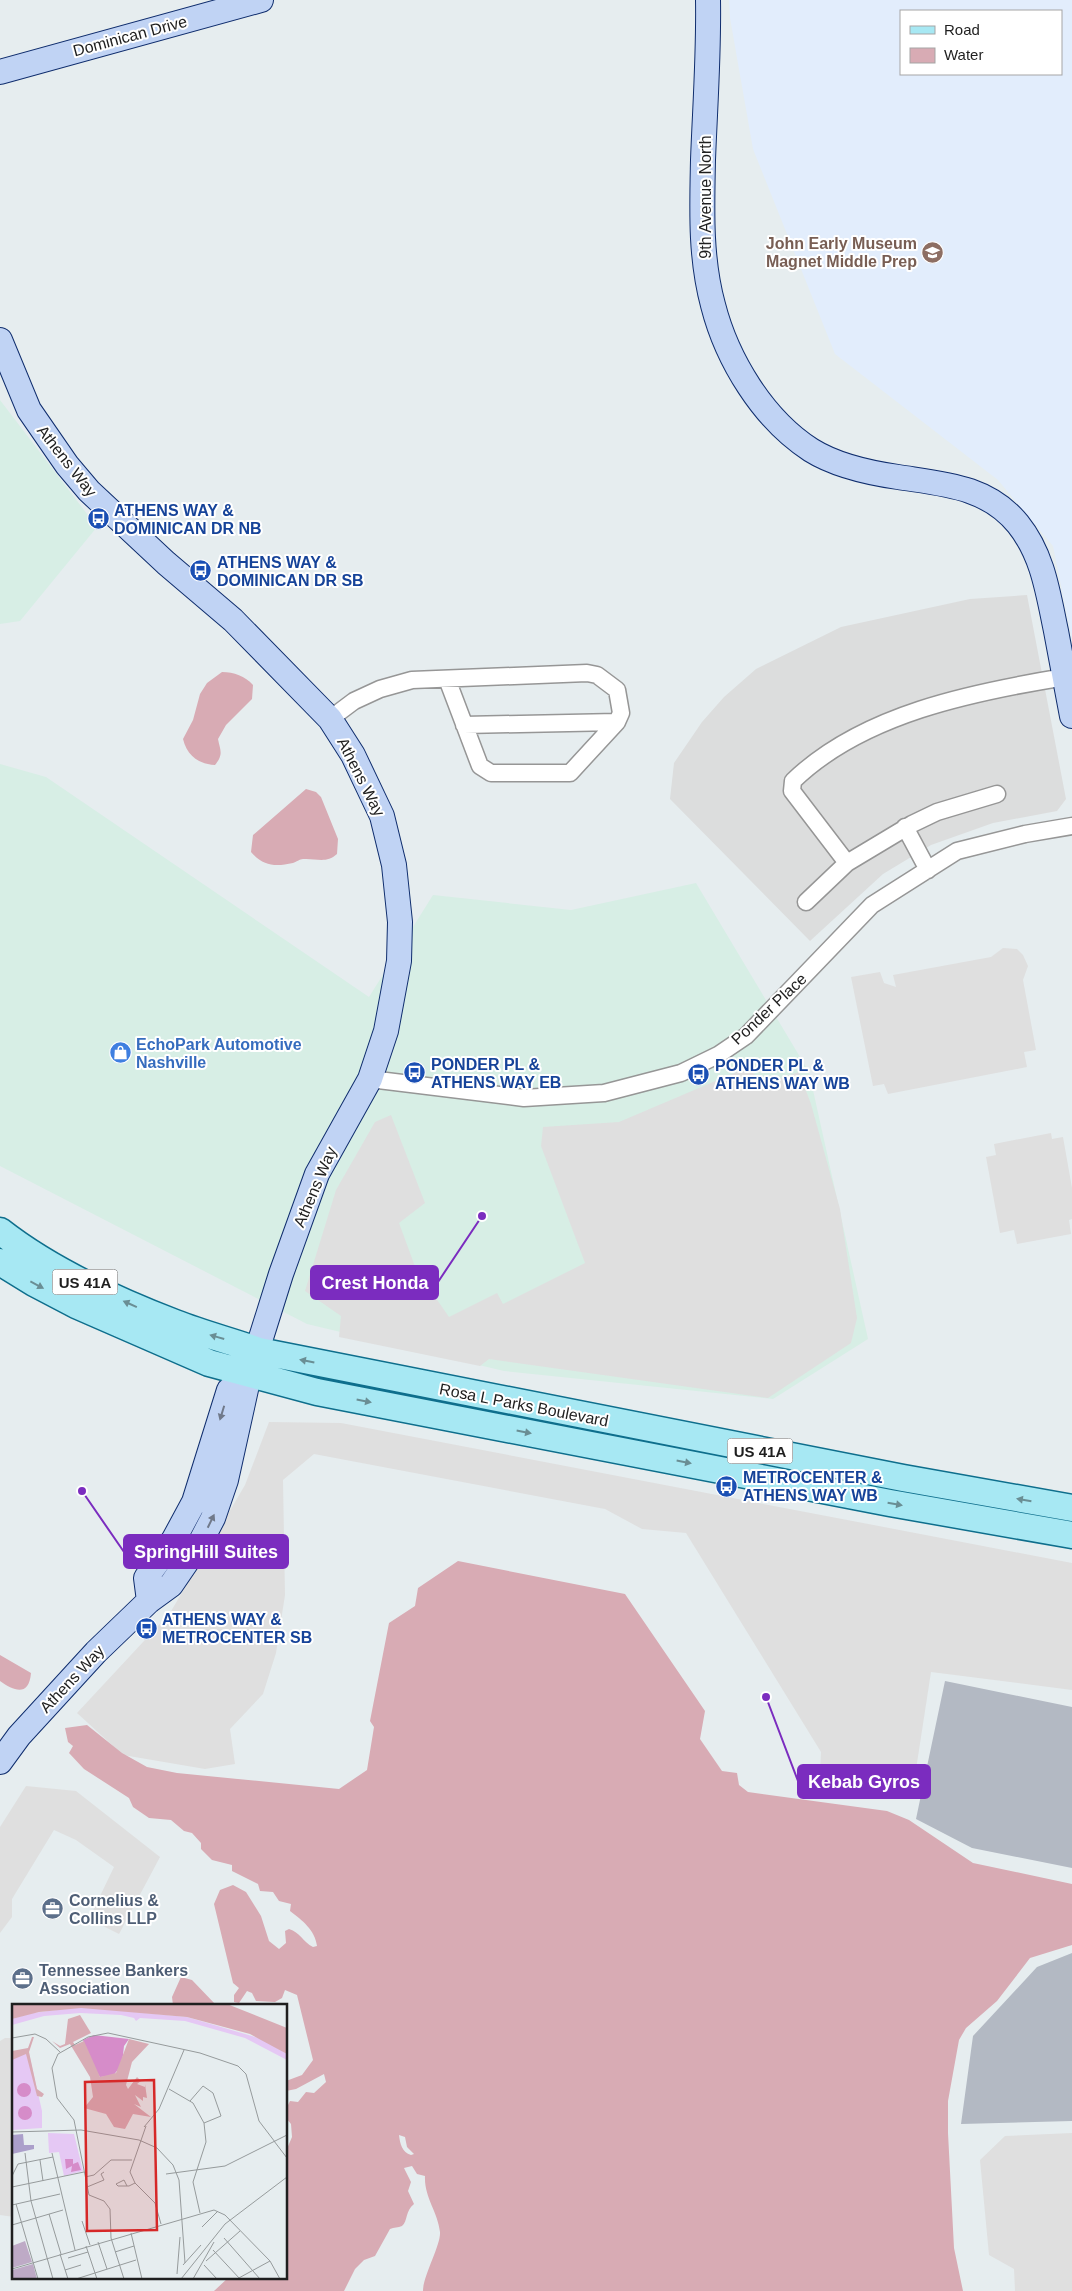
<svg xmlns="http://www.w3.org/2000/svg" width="1072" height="2291" font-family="Arial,sans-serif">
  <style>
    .residential { fill: #dcdddd }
    .commercial { fill: #d7eee5 }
    .education { fill: #e2edfc; fill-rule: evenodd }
    .construction { fill: #b3b9c3 }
    .parking { fill: #dfdfdf }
    .water { fill: #d8abb4; fill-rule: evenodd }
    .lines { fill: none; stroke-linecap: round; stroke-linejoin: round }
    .street-casing { stroke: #969696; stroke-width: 19 }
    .secondary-casing { stroke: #0f2d6d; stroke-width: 26 }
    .primary-casing { stroke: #0e6e8c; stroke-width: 29 }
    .street { stroke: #fff; stroke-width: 16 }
    .secondary { stroke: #c0d3f4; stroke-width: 24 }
    .primary { stroke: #a7e8f3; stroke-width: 26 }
    .oneway { fill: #6a8e94 }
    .oneway2 { fill: #70798a }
    .labels { text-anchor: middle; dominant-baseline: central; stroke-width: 4; stroke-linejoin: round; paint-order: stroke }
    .shield { fill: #fff; stroke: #626262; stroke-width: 1 }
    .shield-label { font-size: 15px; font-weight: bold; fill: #1f1f1f }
    .street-label { font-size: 16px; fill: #1f1f1f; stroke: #fff }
    .education-label { font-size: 16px; font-weight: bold; fill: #785e54; stroke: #fff; text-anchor: end }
    .transit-label { font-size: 16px; font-weight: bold; fill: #164399; stroke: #fff; text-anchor: start }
    .shop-label { font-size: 16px; font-weight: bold; fill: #366cbe; stroke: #fff; text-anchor: start }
    .service-label { font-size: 16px; font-weight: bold; fill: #4e5e75; stroke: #fff; text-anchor: start }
    .inset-road { fill: none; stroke: #969b9c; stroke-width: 1 }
    .view { fill: #d62828; fill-opacity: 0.15; stroke: #d62828; stroke-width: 2.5 }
    .inset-edge { fill: none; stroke: #1f1f1f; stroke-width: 2.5 }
    .leader { fill: none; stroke: #7b2cbf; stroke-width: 2 }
    .callout-dot { fill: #7b2cbf; stroke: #fff; stroke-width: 2 }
    .callout { fill: #7b2cbf; stroke: #7b2cbf; stroke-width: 2 }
    .callout-label { font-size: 18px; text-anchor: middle; font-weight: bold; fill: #fff }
  </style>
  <rect width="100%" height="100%" fill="#e6edef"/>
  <!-- residential -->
  <path class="residential" d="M1027,595L1066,799L1057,811L993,823L931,845L883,874L810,941L670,799L674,763L702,722L724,697L756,669L841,627L970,599Z"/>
  <!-- commercial -->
  <path class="commercial" d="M0,400L97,527L20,621L0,624Z
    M0,764L46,777L369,997L433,895L571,910L696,883L809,1072L868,1339L773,1399L504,1371L307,1324L0,1166Z"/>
  <!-- education -->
  <path class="education" d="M729,0H1072V640L1053,546L998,480L835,354L753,149L730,18ZM901,11H1061V74H901Z"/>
  <!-- construction -->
  <path class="construction" d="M945,1681L1072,1707V1868L972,1848L916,1819Z
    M1072,1953V2121L961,2124L973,2036L1037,1967Z"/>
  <!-- parking -->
  <path class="parking" d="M1003,948L1017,949L1023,955L1028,966L1023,980L1036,1050L1024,1052L1027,1067L888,1094L884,1084L873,1086L851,977L880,972L884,983L896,987L893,975L991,957Z
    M746,1068L766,1083L799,1072L811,1104L840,1209L857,1318L851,1343L768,1398L489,1359L480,1366L339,1337L341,1316L305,1291L336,1190L375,1122L391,1115L425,1203L399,1223L423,1288L431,1291L449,1317L497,1293L503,1304L585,1263L541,1146L543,1127L619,1122Z
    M1051,1133L1052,1139L1063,1137L1072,1188V1219L1069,1220L1071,1234L1017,1244L1014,1230L1000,1233L986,1157L996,1155L994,1144Z
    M269,1422L341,1423L1072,1563V1690L931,1672L913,1789L826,1777L820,1772L821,1752L686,1533L642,1529L605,1509L314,1454L283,1480L285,1595L276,1653L263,1694L230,1729L235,1764L205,1769L123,1755L77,1713L170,1613L245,1485Z
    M26,1786L76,1791L160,1857L119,1934L89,1919L114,1867L76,1840L54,1830L12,1899V1917L0,1933V1827Z
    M5,2038H14V2217L0,2215V2041Z
    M1072,2133V2291H1015L1014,2269L989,2255L980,2160L1005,2136Z"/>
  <!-- water -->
  <path class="water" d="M222,672C234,672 245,676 253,685L252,699L226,725L218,739C220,750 224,754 215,765C199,764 187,756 183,739L193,720L200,694L207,683Z
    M306,789L316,792L321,797L338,839L337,854C326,864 316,858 303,859C300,859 296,862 293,863C275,867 263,866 251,852L253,835Z
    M458,1561L625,1594L705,1711L700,1739L722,1771L737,1773L739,1785L748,1792L887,1811L909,1820L973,1863L1072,1884V1945L1030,1958L997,2001L966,2028L959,2040L948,2101V2133L954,2248L963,2291H423C423,2276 441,2245 440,2232C438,2212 424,2197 425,2176L417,2174L412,2166L404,2168L411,2182L408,2191L414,2204C405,2211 408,2221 402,2226C398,2228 394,2227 390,2229L375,2256L364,2260L355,2269L344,2291H214L229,2277H286V2151L292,2137L291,2124L286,2118V2109L290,2101L298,2102L306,2092L314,2093L326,2082L324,2074L296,2089L286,2091V2081L302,2075L313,2060L297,1995L285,1990L282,1998L275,2002L256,2001L252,1993L247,1991L239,2003L234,2002V1995L239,1988L233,1983L214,1904L220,1890L233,1885L246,1892L261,1916L269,1941L279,1949L286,1943L285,1931L289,1929C300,1932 303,1942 313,1947L317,1946C315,1930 302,1920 290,1911L291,1904L279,1901L273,1892L260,1891L258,1884L232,1871V1865L212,1860L201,1849V1843L192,1833L184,1831L171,1820L149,1818L133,1807L129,1798L84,1769L69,1753L73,1746L68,1742L65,1728L87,1725L122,1753L147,1767L177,1773L339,1789L367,1770L374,1727L370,1721L389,1623L415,1606L418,1588ZM399,2135L405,2137L407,2147L414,2154L411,2155C402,2152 400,2144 399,2135Z
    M0,1655L31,1673C29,1697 14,1691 0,1681Z
    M181,1977L192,1980L216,2005H173L172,1997Z"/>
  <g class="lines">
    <defs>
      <path id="street" d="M330,719L354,701L380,689L412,680L587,673L597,675L617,690L621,713L617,722L570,773H491L480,766L447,679
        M464,725L617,722
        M905,827L928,870
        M847,863L912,824L937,812L997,794
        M806,902L847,863L792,791L793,781C862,714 973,692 1065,677
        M370,1079L524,1098L604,1093L681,1073L718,1055L746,1036L872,905L957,851L1025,834L1072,826"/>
      <path id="secondary" d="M708,0C709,53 705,107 703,160C702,209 700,257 713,305C727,360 763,419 811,450C835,465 870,473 898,477C943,484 987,486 1018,524C1043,555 1048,593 1056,631C1061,659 1067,688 1072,716
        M0,72L261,0
        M0,340L29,410L67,465L89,491L166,563L233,620L330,719L353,755L382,816L394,865L400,922L399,961L386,1031L370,1079L317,1174L281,1274L249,1376L226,1480L213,1518L201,1541L171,1585L149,1601L96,1652L19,1736L0,1762
        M149,1601L146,1578L174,1539L194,1502L229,1390L249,1376"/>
      <path id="primary" d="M0,1231C51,1271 115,1300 175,1323C203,1334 231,1341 259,1351L903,1478L1072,1508
        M0,1262L34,1283L76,1305L209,1363L317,1392L890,1503L1072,1535"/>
    </defs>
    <!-- street casing -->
    <use href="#street" class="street-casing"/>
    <!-- secondary casing -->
    <use href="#secondary" class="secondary-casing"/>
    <!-- primary casing -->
    <use href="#primary" class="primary-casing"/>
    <!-- street -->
    <use href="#street" class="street"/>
    <!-- secondary -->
    <use href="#secondary" class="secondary"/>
    <!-- primary -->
    <use href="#primary" class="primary"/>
  </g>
  <!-- one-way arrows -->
  <defs><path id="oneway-solid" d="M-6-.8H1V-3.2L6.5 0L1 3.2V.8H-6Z" transform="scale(1.25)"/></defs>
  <g class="oneway">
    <use href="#oneway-solid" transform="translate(37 1285) rotate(28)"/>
    <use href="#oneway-solid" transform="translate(130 1304) rotate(-156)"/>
    <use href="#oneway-solid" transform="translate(217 1337) rotate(-164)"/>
    <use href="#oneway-solid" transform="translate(307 1361) rotate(-169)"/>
    <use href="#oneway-solid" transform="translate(364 1401) rotate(11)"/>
    <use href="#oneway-solid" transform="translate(524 1432) rotate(11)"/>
    <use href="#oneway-solid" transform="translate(684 1462) rotate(11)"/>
    <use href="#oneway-solid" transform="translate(1024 1500) rotate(-170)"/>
    <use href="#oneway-solid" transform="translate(895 1504) rotate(10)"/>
  </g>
  <g class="oneway2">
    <use href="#oneway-solid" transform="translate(222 1413) rotate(107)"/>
    <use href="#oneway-solid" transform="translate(211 1521) rotate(-64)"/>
  </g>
  <!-- icons -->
  <defs>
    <symbol id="school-disc" viewBox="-11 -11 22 22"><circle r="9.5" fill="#8d6e63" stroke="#fff"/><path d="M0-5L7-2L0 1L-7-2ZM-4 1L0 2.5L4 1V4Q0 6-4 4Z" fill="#fff"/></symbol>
    <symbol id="bus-disc" viewBox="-11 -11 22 22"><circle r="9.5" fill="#1a4fb4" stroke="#fff"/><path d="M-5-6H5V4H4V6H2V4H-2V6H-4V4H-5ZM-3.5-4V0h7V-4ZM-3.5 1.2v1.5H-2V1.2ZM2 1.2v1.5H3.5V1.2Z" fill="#fff"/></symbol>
    <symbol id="shop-disc" viewBox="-11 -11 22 22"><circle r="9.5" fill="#3f7fe0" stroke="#fff"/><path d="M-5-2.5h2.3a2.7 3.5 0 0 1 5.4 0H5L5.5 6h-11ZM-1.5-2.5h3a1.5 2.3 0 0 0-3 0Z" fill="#fff"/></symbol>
    <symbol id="office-disc" viewBox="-11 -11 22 22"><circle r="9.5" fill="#5c6f8a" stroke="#fff"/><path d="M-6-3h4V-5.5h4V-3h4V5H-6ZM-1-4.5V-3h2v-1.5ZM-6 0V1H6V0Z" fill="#fff"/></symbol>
  </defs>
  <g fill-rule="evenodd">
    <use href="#school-disc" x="920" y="240" width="25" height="25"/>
    <use href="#bus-disc" x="86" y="506" width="25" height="25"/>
    <use href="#bus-disc" x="188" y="558" width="25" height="25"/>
    <use href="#shop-disc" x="108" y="1040" width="25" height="25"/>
    <use href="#bus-disc" x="402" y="1060" width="25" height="25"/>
    <use href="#bus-disc" x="686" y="1062" width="25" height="25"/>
    <use href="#bus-disc" x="714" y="1474" width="25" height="25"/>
    <use href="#bus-disc" x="134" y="1616" width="25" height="25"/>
    <use href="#office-disc" x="40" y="1896" width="25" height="25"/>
    <use href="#office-disc" x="10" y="1966" width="25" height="25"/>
  </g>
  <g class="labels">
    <!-- shield labels -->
    <g class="shield">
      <rect x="52.5" y="1269.5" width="65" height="25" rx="4"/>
      <rect x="727.5" y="1438.5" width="65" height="25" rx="4"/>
    </g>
    <g class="shield-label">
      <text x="85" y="1282">US 41A</text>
      <text x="760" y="1451">US 41A</text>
    </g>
    <!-- street labels -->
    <g class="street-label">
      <text transform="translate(130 36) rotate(-15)">Dominican Drive</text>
      <text transform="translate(705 197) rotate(-90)">9th Avenue North</text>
      <text transform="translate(67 461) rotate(52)">Athens Way</text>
      <text transform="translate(361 777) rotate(63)">Athens Way</text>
      <text transform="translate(769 1009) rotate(-43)">Ponder Place</text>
      <text transform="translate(315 1187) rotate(-67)">Athens Way</text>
      <text transform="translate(524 1405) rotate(11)">Rosa L Parks Boulevard</text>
      <text transform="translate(72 1679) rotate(-47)">Athens Way</text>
    </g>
    <!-- education labels -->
    <g class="education-label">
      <text x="917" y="243">John Early Museum<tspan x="917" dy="18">Magnet Middle Prep</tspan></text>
    </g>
    <!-- transit labels -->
    <g class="transit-label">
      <text x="114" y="510">ATHENS WAY &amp;<tspan x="114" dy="18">DOMINICAN DR NB</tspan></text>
      <text x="217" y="562">ATHENS WAY &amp;<tspan x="217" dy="18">DOMINICAN DR SB</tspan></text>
      <text x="431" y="1064">PONDER PL &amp;<tspan x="431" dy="18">ATHENS WAY EB</tspan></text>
      <text x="715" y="1065">PONDER PL &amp;<tspan x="715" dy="18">ATHENS WAY WB</tspan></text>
      <text x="743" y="1477">METROCENTER &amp;<tspan x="743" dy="18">ATHENS WAY WB</tspan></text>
      <text x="162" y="1619">ATHENS WAY &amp;<tspan x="162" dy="18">METROCENTER SB</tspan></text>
    </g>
    <!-- shop labels -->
    <g class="shop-label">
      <text x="136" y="1044">EchoPark Automotive<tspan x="136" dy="18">Nashville</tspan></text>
    </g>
    <!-- service labels -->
    <g class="service-label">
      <text x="69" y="1900">Cornelius &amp;<tspan x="69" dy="18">Collins LLP</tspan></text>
      <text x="39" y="1970">Tennessee Bankers<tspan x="39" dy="18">Association</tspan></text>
    </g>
  </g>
  <!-- overview -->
  <g transform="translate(12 2004)">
    <rect width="275" height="275" fill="#e6edef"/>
    <path d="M11,130L12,141H22V145L0,150V131Z" fill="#ab9fca"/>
    <path d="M13,237L20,258L0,264V242ZM21,260L25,275H0V266Z" fill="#beaac6"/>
    <path d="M69,3L175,13L250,35L275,50V56L233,34L173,17L128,14L124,17L122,14L109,11L68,9L32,12L0,21V15L20,9ZM16,45L30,107V124L0,126V49ZM36,129L62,130L71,167L52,172L47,148L37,149Z" fill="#e5c8f4"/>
    <path d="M82,31L117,35L112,42L110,60L101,72L88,73L79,60L71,36ZM5 86a7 7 0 1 1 14 0a7 7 0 1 1-14 0ZM6 109a7 7 0 1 1 14 0a7 7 0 1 1-14 0ZM53,155H61V160L66,158L69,166L59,168L60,162L54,165Z" fill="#d68cc9"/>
    <path d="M0,0H215L275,24V50L238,30L175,13L69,4L27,8L0,15ZM68,11L79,29L61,38L63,41L72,37L88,73L104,69L117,35L137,40L120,58L114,81L116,85L125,73L129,77L125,80L133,83V80L135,94L131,93V97L123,91L129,103L122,100L139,113L121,110L113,125L102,123L94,110L72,104L81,93L78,73L58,40L48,44L40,37L48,42L53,40L56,15ZM20,33H22L17,48L25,85L32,90L30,93L25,92L14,50L0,56V47L16,44Z" fill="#d8abb4"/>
    <path class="inset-road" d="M0,34L23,30L34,35L48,48M157,85L181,99L192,119L194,138L181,178L188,209M178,97L191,82L201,89L209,112L192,119M134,122L118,168L123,179L143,199L149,220M132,123L147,105L172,46M0,128L69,126L127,136L145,144L161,161L167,176L173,259M262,137L275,154M13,149L19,197L41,275M40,149L63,246M28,156L31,177M154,170L213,162L275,131M0,172L6,160L41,153M73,173L82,171L99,156H120M115,182L112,176L104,180L106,182H117L123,179M0,183L72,168M75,183L92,176L89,170L92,168M4,200L26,275M0,201L48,190M37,210L49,250M70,217L78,241M0,221L51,206M190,223L206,207M119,229L130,275M212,234L248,275M86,238L95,265M74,242L85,275M201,246L228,275M103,248L122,242M48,250L56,275M56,254L76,248M194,257L228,227M171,261L189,241M192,261L205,275M0,265L202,206L213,211L258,257L268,275M53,266L69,261M165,270L168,233M64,275L124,256M112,275L99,234L98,205L92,197L77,191L62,116L45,94L40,64L46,50L76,33L96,29L188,49L226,62L234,70L247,117L263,138M169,275L213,220L275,173M181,275L202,238M225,275L258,257"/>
    <path class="view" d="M142,76L145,226L75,227L73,78Z"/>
    <rect width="275" height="275" class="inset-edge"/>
  </g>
  <!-- callouts -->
  <path class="leader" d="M482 1216L438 1282M82 1491L124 1552M766 1697L798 1781"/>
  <g class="callout-dot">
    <circle cx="482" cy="1216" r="5"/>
    <circle cx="82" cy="1491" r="5"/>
    <circle cx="766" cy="1697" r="5"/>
  </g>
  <g class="callout">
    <rect x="311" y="1266" width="127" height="33" rx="5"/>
    <rect x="124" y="1535" width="164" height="33" rx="5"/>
    <rect x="798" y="1765" width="132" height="33" rx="5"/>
  </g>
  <g class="callout-label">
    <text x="375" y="1289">Crest Honda</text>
    <text x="206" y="1558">SpringHill Suites</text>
    <text x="864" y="1788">Kebab Gyros</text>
  </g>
  <!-- legend -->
  <rect x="900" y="10" width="162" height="65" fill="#ffffff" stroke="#a5a5a5"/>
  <rect x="910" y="26" width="25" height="8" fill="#a7e8f3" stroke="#a5a5a5"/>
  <text x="944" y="35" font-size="15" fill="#1f1f1f">Road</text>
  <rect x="910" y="48" width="25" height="15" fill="#d8abb4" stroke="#a5a5a5"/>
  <text x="944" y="60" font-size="15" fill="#1f1f1f">Water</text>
</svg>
